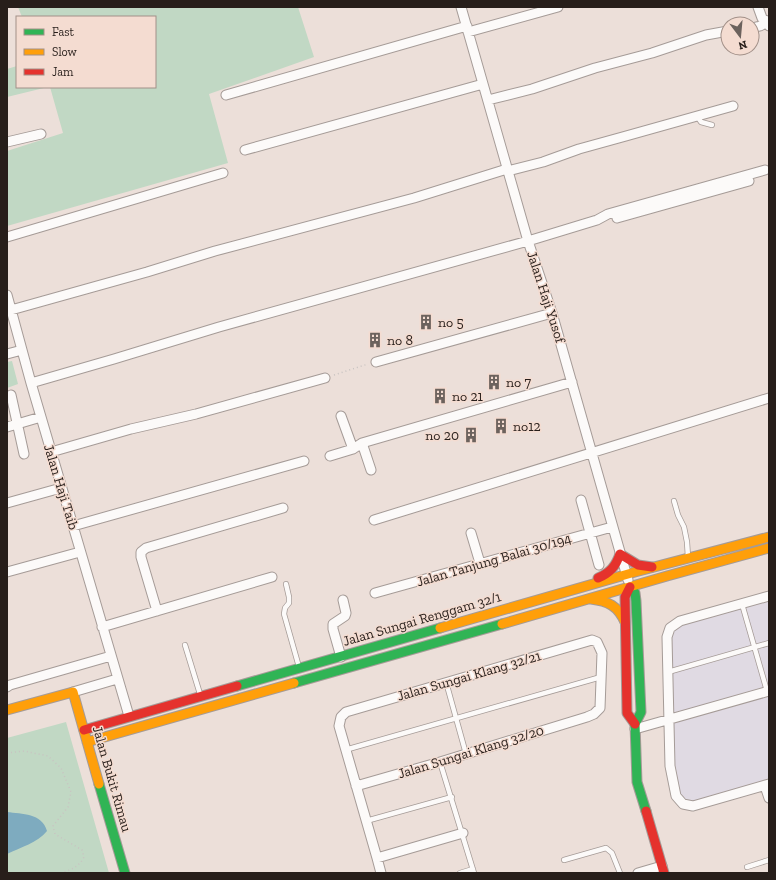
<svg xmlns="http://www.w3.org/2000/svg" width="776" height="880" font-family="'Zilla Slab',serif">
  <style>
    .commercial { fill: #e0dae3 }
    .green { fill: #c1d8c4 }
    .water { fill: #7eabbf }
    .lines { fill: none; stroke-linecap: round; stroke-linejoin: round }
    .lane-casing { stroke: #a59b97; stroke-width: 6 }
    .street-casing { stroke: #a59b97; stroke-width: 11 }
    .fast-casing { stroke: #a59b97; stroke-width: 11 }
    .slow-casing { stroke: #a59b97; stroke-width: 11 }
    .jam-casing { stroke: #a59b97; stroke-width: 11 }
    .path { stroke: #c8c3c1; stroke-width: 1.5; stroke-dasharray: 1 3; stroke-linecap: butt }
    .lane { stroke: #fcfaf9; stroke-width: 4.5 }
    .street { stroke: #fcfaf9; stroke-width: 9 }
    .fast { stroke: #30b455; stroke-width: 9 }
    .slow { stroke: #ff9f0a; stroke-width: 9 }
    .jam { stroke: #e5322d; stroke-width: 9 }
    .labels { text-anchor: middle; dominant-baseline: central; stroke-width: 3; stroke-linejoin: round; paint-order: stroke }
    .street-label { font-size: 14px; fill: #271e1a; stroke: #f4dcd1 }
    .poi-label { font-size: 14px; fill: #271e1a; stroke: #f4dcd1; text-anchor: start }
  </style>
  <rect width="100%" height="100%" fill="#ecdfd9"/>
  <!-- commercial -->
  <path class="commercial" d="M769,598V782L695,803L684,801L679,795L673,768L669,639L673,630L683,623Z"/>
  <!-- green -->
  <path class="green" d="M18,7H298L314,57L209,94L228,163L7,226V151L63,133L50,87H155V17H22Z
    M17,66V87H48L7,97V69Z
    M12,361L18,384L7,388V362Z
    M66,722L109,873H7V738Z"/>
  <!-- water -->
  <path class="water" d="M7,812C22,814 42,813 47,831C37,843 21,847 7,854Z"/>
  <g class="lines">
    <defs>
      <path id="lane" d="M697,116L701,122L712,125
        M674,501L678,515L684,527L687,542L688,557
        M286,584L289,597V603L285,608L284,614L299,667
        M742,604L767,691
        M185,645L200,694
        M668,672L769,643
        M446,682L466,754
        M345,750L601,677
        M440,762L474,873
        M366,821L452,797
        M564,860L606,848L612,853L620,873
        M747,867L769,860
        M460,873L473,869"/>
      <path id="street" d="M461,7L528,241L552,313L628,580
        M758,7L762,18L768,22L769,26
        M752,28L760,26L769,21
        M468,32L558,7
        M226,95L467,26
        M488,100L532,89L595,68L652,53L706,35L728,31
        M7,142L41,134
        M245,150L483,84
        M508,171L543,162L579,149L626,136L733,106
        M617,218L749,181
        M7,237L223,173
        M7,295L31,383L129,716
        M11,310L147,272L215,251L414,198L507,169
        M7,354L22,350
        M376,362L552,313
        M31,383L114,359L219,327L528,241L597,220L608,214L765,170
        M11,395L24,454
        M341,416L353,449
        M7,427L41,417
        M362,443L371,470
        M51,452L131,429L196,414L325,378
        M330,456L353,449L362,443L572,382
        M581,500L599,565
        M7,503L61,488
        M374,520L769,398
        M73,526L304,461
        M471,533L480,563
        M7,572L80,552
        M375,593L612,527
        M769,596L680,621L670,628L667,637L670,766L676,796L683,804L693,806L769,784
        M157,611L141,557V552L146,548L283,508
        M102,627L272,577
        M341,657L333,629V624L345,616L346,613L343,600
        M7,687L10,685L111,656
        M73,692L117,679
        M635,729L769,691
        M356,786L440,762L587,717L594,714L600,708L602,653L597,642L592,640L346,712L341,717L339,726L377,858L381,873
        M765,786L769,798
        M377,858L463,833
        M638,873L662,866"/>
      <path id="fast" d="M630,587L635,593L636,601L641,712L635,724L637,782L646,811
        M294,683L502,624
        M237,686L440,628
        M99,784L125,873"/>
      <path id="slow" d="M591,599C608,601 618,606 625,622
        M502,624L667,576L769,548
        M440,628L635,572L769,537
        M7,710L73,692L99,784
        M87,742L294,683"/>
      <path id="jam" d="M598,578C610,573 616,566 620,554L638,565L652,567
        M630,587L625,597L627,713L635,724
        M84,730L237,686
        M646,811L664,873"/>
    </defs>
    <!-- lane casing -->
    <use href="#lane" class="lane-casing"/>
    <!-- street casing -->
    <use href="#street" class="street-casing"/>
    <!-- fast casing -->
    <use href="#fast" class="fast-casing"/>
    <!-- slow casing -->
    <use href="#slow" class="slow-casing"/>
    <!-- jam casing -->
    <use href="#jam" class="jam-casing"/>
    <!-- path -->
    <path class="path" d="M334,375L368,364
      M7,753L24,751L48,756L61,768L71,792L68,807L53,826L55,834L82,850L84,857C79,867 72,869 62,873"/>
    <!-- lane -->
    <use href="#lane" class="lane"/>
    <!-- street -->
    <use href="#street" class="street"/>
    <!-- fast -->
    <use href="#fast" class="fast"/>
    <!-- slow -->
    <use href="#slow" class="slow"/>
    <!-- jam -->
    <use href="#jam" class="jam"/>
  </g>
  <!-- icons -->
  <defs>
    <symbol id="building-bare" viewBox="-9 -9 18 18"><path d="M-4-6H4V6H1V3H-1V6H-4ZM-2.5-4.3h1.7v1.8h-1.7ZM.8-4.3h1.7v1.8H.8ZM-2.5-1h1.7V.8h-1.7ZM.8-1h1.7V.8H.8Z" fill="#6c625d" stroke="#f4dcd1" stroke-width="2.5" paint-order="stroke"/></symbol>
  </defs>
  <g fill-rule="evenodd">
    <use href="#building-bare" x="415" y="311" width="22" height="22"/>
    <use href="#building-bare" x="364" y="329" width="22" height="22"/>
    <use href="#building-bare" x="483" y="371" width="22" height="22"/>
    <use href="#building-bare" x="429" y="385" width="22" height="22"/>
    <use href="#building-bare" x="490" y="415" width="22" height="22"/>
    <use href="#building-bare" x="460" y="424" width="22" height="22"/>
  </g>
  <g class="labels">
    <!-- street labels -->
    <g class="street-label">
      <text transform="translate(546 297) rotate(72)">Jalan Haji Yusof</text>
      <text transform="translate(61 487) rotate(73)">Jalan Haji Taib</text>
      <text transform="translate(494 560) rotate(-16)">Jalan Tanjung Balai 30/194</text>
      <text transform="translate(422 619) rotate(-16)">Jalan Sungai Renggam 32/1</text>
      <text transform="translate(469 676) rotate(-16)">Jalan Sungai Klang 32/21</text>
      <text transform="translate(471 752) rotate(-17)">Jalan Sungai Klang 32/20</text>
      <text transform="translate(112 779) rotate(74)">Jalan Bukit Rimau</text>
    </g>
    <!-- poi labels -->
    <g class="poi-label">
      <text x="438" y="322">no 5</text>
      <text x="387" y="340">no 8</text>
      <text x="506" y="382">no 7</text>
      <text x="452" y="396">no 21</text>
      <text x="513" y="426">no12</text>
      <text x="459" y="435" text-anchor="end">no 20</text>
    </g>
  </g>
  <!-- border -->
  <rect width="776" height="880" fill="none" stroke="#271e1a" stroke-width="16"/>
  <!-- legend -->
  <rect x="16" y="16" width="140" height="72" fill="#f4dcd1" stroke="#a29088"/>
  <rect x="24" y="29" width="20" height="6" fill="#30b455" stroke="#a29088"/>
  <text x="52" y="36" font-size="12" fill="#271e1a">Fast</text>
  <rect x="24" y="49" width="20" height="6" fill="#ff9f0a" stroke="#a29088"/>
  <text x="52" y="56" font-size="12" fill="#271e1a">Slow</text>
  <rect x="24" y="69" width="20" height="6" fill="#e5322d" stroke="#a29088"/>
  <text x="52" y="76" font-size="12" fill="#271e1a">Jam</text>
  <!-- north arrow -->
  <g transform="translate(740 36) rotate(164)"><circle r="19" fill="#f4dcd1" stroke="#a29088"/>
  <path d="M0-3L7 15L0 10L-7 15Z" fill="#6c625d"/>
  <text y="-6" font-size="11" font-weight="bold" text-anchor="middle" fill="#271e1a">N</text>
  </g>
</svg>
